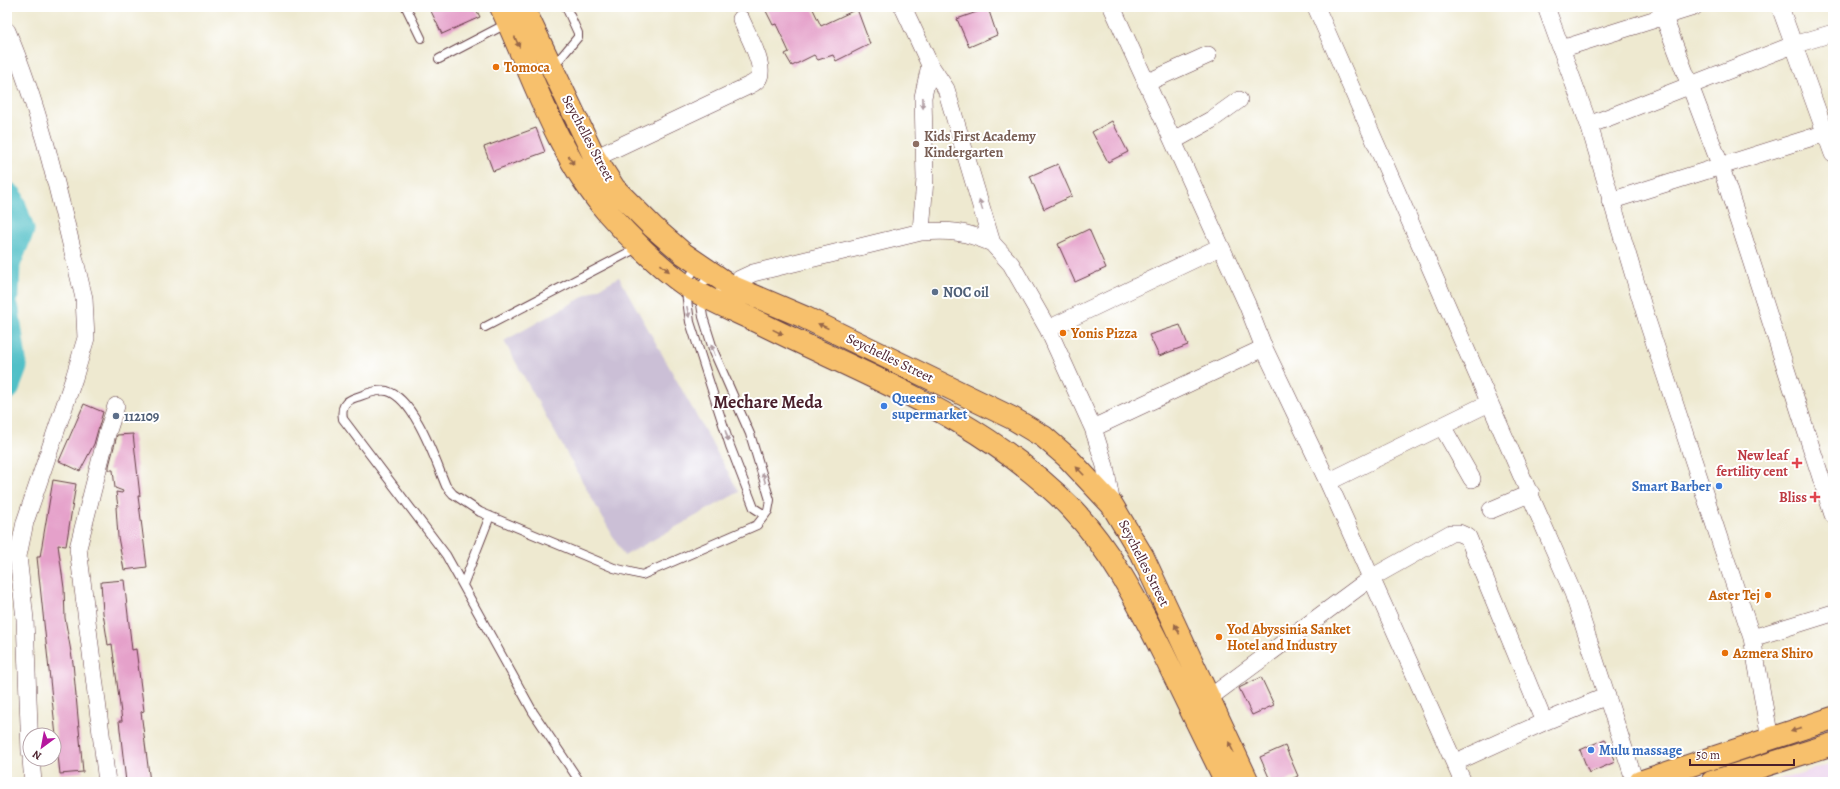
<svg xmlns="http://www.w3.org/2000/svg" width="1840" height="789" font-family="Alegreya,serif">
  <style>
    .built { fill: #ebd1ec }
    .industrial { fill: #cbbfd6 }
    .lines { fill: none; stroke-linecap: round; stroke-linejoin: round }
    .river { stroke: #51c0c7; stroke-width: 25 }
    .building { fill: #e5a1ca }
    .service-casing { stroke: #633d44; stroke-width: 10 }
    .minor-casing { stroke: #633d44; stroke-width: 18 }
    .primary-casing { stroke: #633d44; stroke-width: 24 }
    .service { stroke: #fff; stroke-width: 8 }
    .minor { stroke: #fff; stroke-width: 17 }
    .primary { stroke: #f7c06c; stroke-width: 22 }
    .oneway { fill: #986748 }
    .oneway2 { fill: #ae9aa0 }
    .food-dot { fill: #e8710a; stroke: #fff; stroke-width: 1.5 }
    .education-dot { fill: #8d6e63; stroke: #fff; stroke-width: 1.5 }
    .service-dot { fill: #5c6f8a; stroke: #fff; stroke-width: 1.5 }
    .shop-dot { fill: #3f7fe0; stroke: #fff; stroke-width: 1.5 }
    .health-dot { fill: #e0444e; stroke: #fff; stroke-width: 1.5 }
    .labels { text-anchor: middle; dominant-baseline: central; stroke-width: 4; stroke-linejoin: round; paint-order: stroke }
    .food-label { font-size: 14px; font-weight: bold; fill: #c56008; stroke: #fff; text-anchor: start }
    .education-label { font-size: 14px; font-weight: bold; fill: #785e54; stroke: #fff; text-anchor: start }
    .street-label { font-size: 14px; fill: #4a1f2b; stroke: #fff }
    .service-label { font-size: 14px; font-weight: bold; fill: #4e5e75; stroke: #fff; text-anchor: start }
    .shop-label { font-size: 14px; font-weight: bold; fill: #366cbe; stroke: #fff; text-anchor: start }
    .health-label { font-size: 14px; font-weight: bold; fill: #be3a42; stroke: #fff; text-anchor: end }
    .district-label { font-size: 18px; font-weight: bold; fill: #4a1f2b; stroke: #fff }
  </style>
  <rect width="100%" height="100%" fill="#fff"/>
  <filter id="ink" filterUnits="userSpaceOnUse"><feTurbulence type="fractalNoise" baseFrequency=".025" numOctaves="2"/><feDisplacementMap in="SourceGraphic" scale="8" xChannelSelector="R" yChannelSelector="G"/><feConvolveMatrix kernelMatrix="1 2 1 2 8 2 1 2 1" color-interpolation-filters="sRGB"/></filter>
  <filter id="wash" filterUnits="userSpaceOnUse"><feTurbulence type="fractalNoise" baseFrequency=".012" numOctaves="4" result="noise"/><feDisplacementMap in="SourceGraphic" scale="16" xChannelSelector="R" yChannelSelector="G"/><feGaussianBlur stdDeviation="0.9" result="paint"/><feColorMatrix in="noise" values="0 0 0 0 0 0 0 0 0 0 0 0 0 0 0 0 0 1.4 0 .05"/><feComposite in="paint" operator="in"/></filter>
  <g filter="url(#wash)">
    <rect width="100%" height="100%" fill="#eee9d0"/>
    <!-- built -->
    <path class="built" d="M1833,763V782H1773Z"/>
    <!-- industrial -->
    <path class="industrial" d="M619,277L739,492L624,556L504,341Z"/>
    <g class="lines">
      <!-- river -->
      <path class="river" d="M7,194L11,197L22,230L8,264L7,293
        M7,310L15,367L7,388"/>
    </g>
    <g id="blocks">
      <!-- building -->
      <path class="building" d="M429,7H475L480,17L442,34Z
        M764,7H812L821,26L857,9L870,44L836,61L833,55L818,60L814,55L792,66L785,54L789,52L776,24L773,25Z
        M988,8L997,35L969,47L957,19Z
        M1112,121L1128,152L1108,162L1092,132Z
        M536,128L545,152L493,171L484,147Z
        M1058,164L1072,196L1044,209L1030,176Z
        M1089,229L1106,268L1075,282L1058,244Z
        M1180,325L1188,345L1159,356L1149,335Z
        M84,404L103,412L94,444L80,471L59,461Z
        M133,434L140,496H138L147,567L124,570L118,537L116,507H118L116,492L122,493L123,491L115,488L113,470H109V466L117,435Z
        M53,480L76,484L66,546L58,545L64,588L65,618L73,663L83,772L60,774L37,557H40Z
        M124,580L132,650L136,649L144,711L141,712L150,782H126L119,721H122L112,644L108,645L103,613L101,582Z
        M1261,677L1274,705L1252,715L1239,688Z
        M1605,739L1615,762L1589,773L1580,750Z
        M1285,746L1298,776L1285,782H1271L1260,757Z"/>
    </g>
  </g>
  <g filter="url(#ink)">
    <use href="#blocks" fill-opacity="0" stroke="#633d44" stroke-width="1"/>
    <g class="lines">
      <defs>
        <path id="service" d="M406,7L421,38
          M439,59L508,23
          M553,67L578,37V33L566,7
          M697,265L685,285L690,322L730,446L754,508L765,515
          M485,327L639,247
          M463,585L490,516
          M580,782L533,712L446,555L343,419C341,407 344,401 357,397C366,394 377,389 387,391C415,399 435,460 446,486L453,494L480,512L614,568L642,575L757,525L768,511L770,500L750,434L714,352L703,317L699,292L709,273"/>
        <path id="minor" d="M903,7L930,65L946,89L992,243L1011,264L1048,329L1093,428L1105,466L1112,505
          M1112,7L1247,304L1264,348L1328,482L1463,782
          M1316,7L1573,593L1635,782
          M1546,7L1589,125L1647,320L1752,638L1770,739
          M1660,7L1721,167L1833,515
          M1780,7L1833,154
          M7,31C43,116 62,208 84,298L86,338L74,378L25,522L18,556L25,619L30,752
          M1561,49L1694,7
          M1146,83L1208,55
          M1589,125L1793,45L1833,33
          M1173,141L1211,120L1239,100
          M595,158L750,85C752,84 756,82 758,79C767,67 746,32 741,19
          M1610,201L1826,133
          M921,232L925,179L923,97L930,65
          M724,293L740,279L753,273L921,232C951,230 964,231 992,243
          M1048,329L1220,247
          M1442,426L1472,479
          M1093,428L1264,348
          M1328,482L1489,403
          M1491,510L1531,493
          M1752,638L1833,613
          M1209,698L1371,578L1451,533H1459L1468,537L1544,722
          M31,759L33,782
          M1456,762L1544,722L1607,696
          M107,782L78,548L107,434L116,406"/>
        <path id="primary" d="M501,7C533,76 557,154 608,213C628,236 659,267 685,285C709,301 738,312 764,325C873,379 984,419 1071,508C1111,550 1137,601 1163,653C1184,696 1205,739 1226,782
          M523,7L595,158L614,188L653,227L684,254L731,286L804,317L1012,418L1044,437L1067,457L1112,505L1143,557L1248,782
          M1640,782L1833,718
          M1712,782L1833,744"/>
      </defs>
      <!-- service casing -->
      <use href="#service" class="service-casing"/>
      <!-- minor casing -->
      <use href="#minor" class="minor-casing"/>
      <!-- primary casing -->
      <use href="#primary" class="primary-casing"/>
      <!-- service -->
      <use href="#service" class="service"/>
      <!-- minor -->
      <use href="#minor" class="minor"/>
      <!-- primary -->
      <use href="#primary" class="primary"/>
    </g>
    <!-- one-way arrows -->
    <defs><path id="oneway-solid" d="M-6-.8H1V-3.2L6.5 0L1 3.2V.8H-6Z"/></defs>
    <g class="oneway">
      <use href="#oneway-solid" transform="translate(517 42) rotate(66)"/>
      <use href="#oneway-solid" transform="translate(571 160) rotate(59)"/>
      <use href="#oneway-solid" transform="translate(665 268) rotate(40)"/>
      <use href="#oneway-solid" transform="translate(823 326) rotate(-155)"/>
      <use href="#oneway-solid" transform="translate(778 332) rotate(26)"/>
      <use href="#oneway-solid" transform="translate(1080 471) rotate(-134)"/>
      <use href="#oneway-solid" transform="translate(1177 629) rotate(-115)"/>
      <use href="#oneway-solid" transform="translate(1796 730) rotate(162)"/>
      <use href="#oneway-solid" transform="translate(1231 747) rotate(-115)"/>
    </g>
    <g class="oneway2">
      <use href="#oneway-solid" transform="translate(923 103) rotate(89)"/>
      <use href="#oneway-solid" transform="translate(981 205) rotate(-107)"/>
      <use href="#oneway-solid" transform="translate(688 312) rotate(78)"/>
      <use href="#oneway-solid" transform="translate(713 350) rotate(-110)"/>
      <use href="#oneway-solid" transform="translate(727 436) rotate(72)"/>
      <use href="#oneway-solid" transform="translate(764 478) rotate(-105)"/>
    </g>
  </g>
  <!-- markers -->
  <g class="food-dot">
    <circle cx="496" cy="67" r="4"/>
    <circle cx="1063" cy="333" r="4"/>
    <circle cx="1768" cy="595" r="4"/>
    <circle cx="1219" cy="637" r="4"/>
    <circle cx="1725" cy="653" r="4"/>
  </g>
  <circle class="education-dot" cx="916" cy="144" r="4"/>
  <g class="service-dot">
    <circle cx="935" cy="292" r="4"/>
    <circle cx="116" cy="416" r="4"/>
  </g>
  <g class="shop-dot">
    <circle cx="884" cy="406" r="4"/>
    <circle cx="1719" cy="486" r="4"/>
    <circle cx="1591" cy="750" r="4"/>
  </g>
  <g class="health-dot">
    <path d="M1795 457h4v4h4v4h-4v4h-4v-4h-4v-4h4z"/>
    <path d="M1813 491h4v4h4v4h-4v4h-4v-4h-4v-4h4z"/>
  </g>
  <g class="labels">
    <!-- food labels -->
    <g class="food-label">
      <text x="504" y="67">Tomoca</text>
      <text x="1071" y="333">Yonis Pizza</text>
      <text x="1760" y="595" text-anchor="end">Aster Tej</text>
      <text x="1227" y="629">Yod Abyssinia Sanket<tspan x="1227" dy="16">Hotel and Industry</tspan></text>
      <text x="1733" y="653">Azmera Shiro</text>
    </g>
    <!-- education labels -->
    <g class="education-label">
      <text x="924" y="136">Kids First Academy<tspan x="924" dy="16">Kindergarten</tspan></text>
    </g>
    <!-- street labels -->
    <g class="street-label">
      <text transform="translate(588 138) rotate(62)">Seychelles Street</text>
      <text transform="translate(890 358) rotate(26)">Seychelles Street</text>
      <text transform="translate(1144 563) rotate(63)">Seychelles Street</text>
    </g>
    <!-- service labels -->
    <g class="service-label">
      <text x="943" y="292">NOC oil</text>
      <text x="124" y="416">112109</text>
    </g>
    <!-- shop labels -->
    <g class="shop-label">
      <text x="892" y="398">Queens<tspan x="892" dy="16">supermarket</tspan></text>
      <text x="1711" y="486" text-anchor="end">Smart Barber</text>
      <text x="1599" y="750">Mulu massage</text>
    </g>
    <!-- health labels -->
    <g class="health-label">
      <text x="1788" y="455">New leaf<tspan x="1788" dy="16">fertility cent</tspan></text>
      <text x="1807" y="497">Bliss</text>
    </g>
    <!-- district labels -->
    <g class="district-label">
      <text x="768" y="402">Mechare Meda</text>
    </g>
  </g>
  <!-- margin -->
  <rect width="1840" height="789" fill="none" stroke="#fff" stroke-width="24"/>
  <!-- north arrow -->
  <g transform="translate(42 747) rotate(212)"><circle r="19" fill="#ffffff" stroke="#b7a5aa"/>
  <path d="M0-3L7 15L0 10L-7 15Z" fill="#b5179e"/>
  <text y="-6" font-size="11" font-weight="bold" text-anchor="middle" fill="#4a1f2b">N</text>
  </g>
  <!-- scale -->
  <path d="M1690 759v6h104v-6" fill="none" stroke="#4a1f2b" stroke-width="2"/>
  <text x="1696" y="759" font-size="12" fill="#4a1f2b" stroke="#ffffff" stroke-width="3" paint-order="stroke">50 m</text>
</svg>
